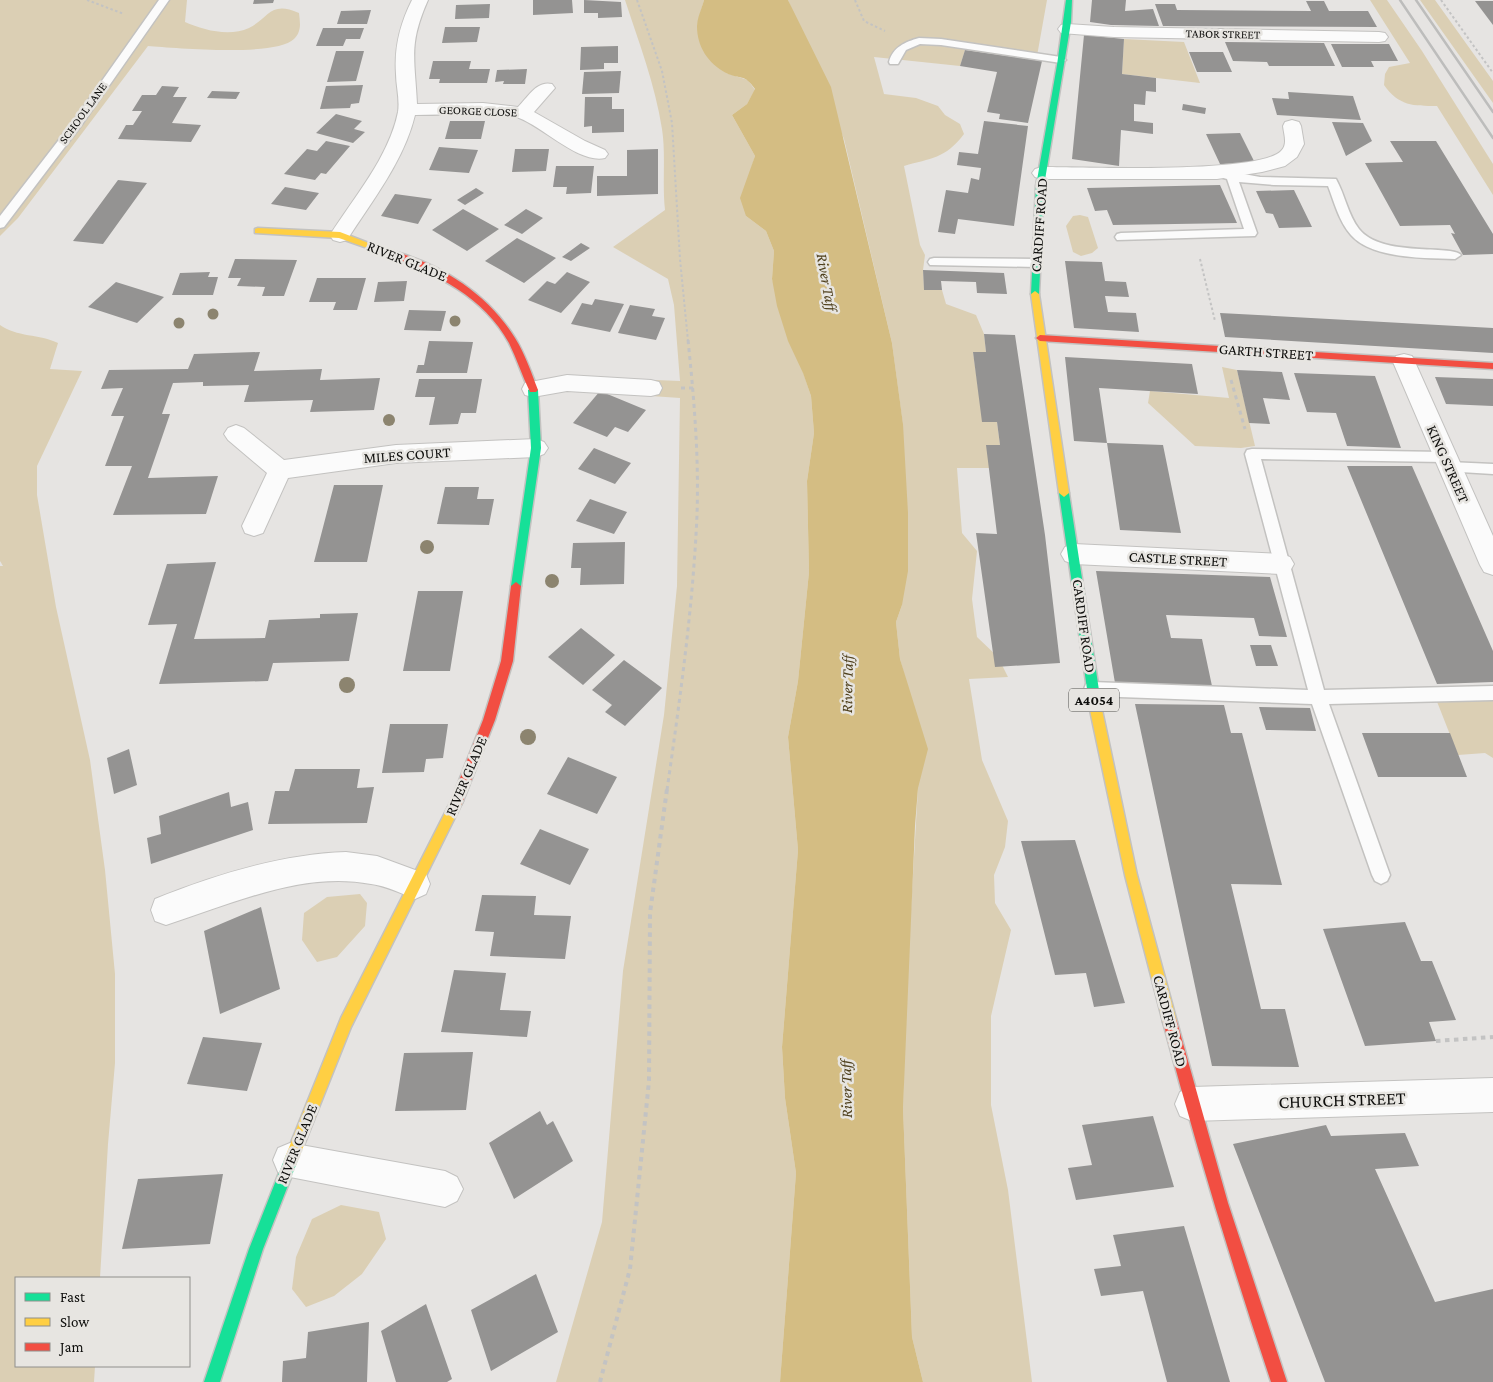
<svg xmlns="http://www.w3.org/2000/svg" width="1493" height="1382" font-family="'Crimson Pro',serif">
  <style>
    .green { fill: #dbcfb4 }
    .water { fill: #d4bd83 }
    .building { fill: #949392 }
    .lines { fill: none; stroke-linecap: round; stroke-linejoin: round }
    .lane-casing { stroke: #c3c2c0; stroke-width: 3 }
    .street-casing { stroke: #c3c2c0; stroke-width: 2 }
    .fast-casing { stroke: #c3c2c0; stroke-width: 3 }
    .slow-casing { stroke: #c3c2c0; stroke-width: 3 }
    .jam-casing { stroke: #c3c2c0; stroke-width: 3 }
    .path-far2 { stroke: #c3c3c3; stroke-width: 2; stroke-dasharray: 2.5 2.5; stroke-linecap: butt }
    .path-far1 { stroke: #c3c3c3; stroke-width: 3; stroke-dasharray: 4 4; stroke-linecap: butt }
    .path { stroke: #c3c3c3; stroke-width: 4; stroke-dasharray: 4.5 4.5; stroke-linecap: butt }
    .lane { fill: #fbfbfb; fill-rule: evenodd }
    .street { fill: #fbfbfb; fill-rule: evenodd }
    .fast { fill: #16e098; fill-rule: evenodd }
    .slow { fill: #ffcf43; fill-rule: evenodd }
    .jam { fill: #f24e42; fill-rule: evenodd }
    .rail { stroke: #bdbdbc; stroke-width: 2.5 }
    .tree { fill: #8c846f }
    .labels { text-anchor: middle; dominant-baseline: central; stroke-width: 5; stroke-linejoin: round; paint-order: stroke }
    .far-street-label { font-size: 12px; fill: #0e0e0c; stroke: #e7e5e1 }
    .shield { fill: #e7e5e1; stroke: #4f4e4c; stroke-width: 1 }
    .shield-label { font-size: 14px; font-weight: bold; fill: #0e0e0c }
    .street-label { font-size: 15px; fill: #0e0e0c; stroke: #e7e5e1 }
    .water-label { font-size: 16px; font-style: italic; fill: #4f401d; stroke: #e7e5e1 }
    .near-street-label { font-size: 18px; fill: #0e0e0c; stroke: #e7e5e1 }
  </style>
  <rect width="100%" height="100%" fill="#e6e4e2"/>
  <!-- green -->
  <path class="green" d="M0,0H187L185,22C203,30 229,37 249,28C269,18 270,0 299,13C300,22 302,31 294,39C276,57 175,48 148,46L18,218L0,236Z
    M625,0H704L697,25L726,73L748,80L755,90L747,104L732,115L755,156L749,176L746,216L766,231L774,251L772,279L811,396L814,433L807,481L809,572L798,681L788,737L798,850L782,1047L785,1098L796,1173L780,1382H556L602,1222L623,971L664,715L677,586L680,398L651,396V388L655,380L680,381L674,305L668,279L613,247L665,210C662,183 666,155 662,129C655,84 639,43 625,0Z
    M788,0H1047L1037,56L1042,61L965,50L960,66L874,57L884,94L916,98L938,106L945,115L960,124L964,134C945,159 931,158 904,166L920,245L925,255L923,270L924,289L942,290L946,304L976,315L984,334L986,352H973L983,422H997L1000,445L989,468H957L962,533L977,551L972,599L977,637L998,657L1008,677L969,679L982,760L1008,821L1005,847L994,875L995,903L1011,930L991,1016V1105L1008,1190L1032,1382H923L912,1337L903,1108L905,1013L918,788L911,699L900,659L896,622L902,605L903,425L892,343L844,139Z
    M1370,0H1387L1422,51L1493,164V195L1437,106C1413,106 1399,106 1384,85L1385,74L1389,67L1410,63Z
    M1420,0H1435L1493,81V103Z
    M1124,39L1184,42L1200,83L1122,74Z
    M1080,215L1088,217L1098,248L1092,253L1081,256L1073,252L1066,226L1073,216Z
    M0,325C16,337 40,334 58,343L50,369L82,371L37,466V495L56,607L90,760L105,870L115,974V1063L108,1144L100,1278H16V1366H95L94,1382H0V566H3L0,561Z
    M1222,367L1237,370L1255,446L1241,448L1195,446L1148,403L1150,391L1229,398Z
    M1493,693V758L1485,753L1458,755L1434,694Z
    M360,894L367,903L365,926L337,957L317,962L302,940L304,913L327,897Z
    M341,1205L379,1212L386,1239L362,1274L334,1296L306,1307L292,1289L296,1257L312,1219Z"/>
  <!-- water -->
  <path class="water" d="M704,0H788L831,87L892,343L903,424L908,513V571L902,605L896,622L900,659L928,749L918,788L915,826L903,1108L912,1337L923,1382H780L796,1173L785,1098L782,1047L798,850L788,737L798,681L809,572L807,481L814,433L811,396L803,373L788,341L777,306L772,279L774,251L766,231L746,216L740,198L755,156L732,115L747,104L755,89C744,73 741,80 726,73C708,63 697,47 697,26C697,18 702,8 704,0Z"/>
  <!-- building -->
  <path class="building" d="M254,0H274L273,3L253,4Z
    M533,0H572L573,13L533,15Z
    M584,0L621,2L622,17L598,18V13H584Z
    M1092,0H1126L1125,11L1153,9L1159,26L1111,25L1090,22Z
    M1306,1H1324L1329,11H1368L1377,27L1163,26L1155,4H1175L1177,10L1311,11Z
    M1475,1H1493V25Z
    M490,4L489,18L455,19L456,5Z
    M371,10L367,24H337L341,11Z
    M445,27H480L477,42L442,43Z
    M323,28H364L360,39H346L343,46H316Z
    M1084,35L1124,39L1122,74L1156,78V92L1146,91L1145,105L1134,104V121L1153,123V134L1121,130L1119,166L1072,159Z
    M1225,42L1324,43L1335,66H1269L1267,62L1233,61Z
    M1331,44H1389L1398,61H1371L1374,67H1342Z
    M618,46V63H604V69L580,70L581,47Z
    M965,50L1042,61L1028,123L999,119L1000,114L987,112L997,72L960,66Z
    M336,51H364L356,81L327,82Z
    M1189,52H1223L1232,72H1197Z
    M433,61H471L469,69H490L487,83H439L440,79H429Z
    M527,69L525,84H503L504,81L495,82L497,70Z
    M621,71L619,93L582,94L584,72Z
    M363,85L359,103L351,104L350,108L320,109L326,86Z
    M162,86L179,87L173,97H187L172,123L201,125L191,142L118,139L126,125H133L142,111H132L142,95H156Z
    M212,91L240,92L236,99L207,98Z
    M1288,92L1353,96L1361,120L1277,115L1272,98L1289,99Z
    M585,97H612V109H624V132L592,133V126L584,127Z
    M1183,104L1206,108L1205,114L1182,110Z
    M336,114L362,121L354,129L365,132L353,143L316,133Z
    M450,121H485L481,139H445Z
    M984,121L1028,126L1014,226L958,219L955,234L938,232L946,190L968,193L971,178L979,180L981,168L957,165L959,152L978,154Z
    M1332,122L1363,123L1372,141L1346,156Z
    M1240,133L1255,163L1220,164L1206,134Z
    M326,141L350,146L326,174L321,173L315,180L284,174L307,149L317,151Z
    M1390,141H1436L1493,234V254L1463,255L1451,233L1455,234L1450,225L1400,226L1365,163L1403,162Z
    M439,147L478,150L469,173L429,170Z
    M515,149H549L546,171L512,172Z
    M658,149V194L597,196V176H627V150Z
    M556,166H594L591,193L566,194L567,187H553Z
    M118,180L147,183L103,244L73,241Z
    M1220,185L1237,223L1113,225L1107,210L1095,211L1087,188Z
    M285,187L319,193L306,210L271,204Z
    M476,188L484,193L465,205L457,200Z
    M1294,190L1312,227L1279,228L1273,214L1266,213L1256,191Z
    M395,194L432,199L418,224L381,216Z
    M463,209L499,229L467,251L432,230Z
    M526,209L543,218L522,234L504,225Z
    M517,238L556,258L524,283L485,261Z
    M581,243L590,248L571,261L562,257Z
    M235,259L297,260L284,296H262L265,287L237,286L241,278H228Z
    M1065,261L1102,262L1105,281L1126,282L1129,297L1105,296L1108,312L1136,313L1139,332L1074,328Z
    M923,270L1004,273L1007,294L977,293L976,282L941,281L942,290H924Z
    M210,272L208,277H218L213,295H172L180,273Z
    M567,272L590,282L561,313L528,300L547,281L555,284Z
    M317,278H366L357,310H333L336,302H309Z
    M407,281L404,301L374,302L378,282Z
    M116,282L164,297L137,323L88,307Z
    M595,299L624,304L610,332L571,324L582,303L592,305Z
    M630,305L655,309L652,316L665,318L656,340L618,333Z
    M409,310L446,311L441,331L404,330Z
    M1220,313L1493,328V353L1225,337Z
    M984,334L1015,335L1045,535L1060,663L995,667L976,533L997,534L986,445H1000L997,422H982L973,352H986Z
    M429,341L473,342L467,373H416L418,365H424Z
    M260,352L254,371L322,369L320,380L380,378L374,410L310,412L313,400L244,402L249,385L203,386V382L173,383L162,414H170L148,478L218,476L206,514L113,515L132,466H105L124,416H111L123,388L101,389L109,370L188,369L194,354Z
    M1065,357L1192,364L1198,394L1099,388L1107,443L1074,441Z
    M1237,370L1282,372L1290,400L1263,398L1270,424L1249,423Z
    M1294,373L1375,376L1401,448L1347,446L1336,413L1307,412Z
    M1435,377L1493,379V406L1446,404Z
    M419,379H482L476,413H461L458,424L429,425L435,397H415Z
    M600,391L646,410L628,432L615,427L607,437L573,423Z
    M1107,443L1163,445L1181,533L1120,530Z
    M594,448L631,463L615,484L578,469Z
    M1347,466H1412L1493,651V682L1437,684Z
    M334,485H383L367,562H314Z
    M445,487H479L477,499H494L489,525L437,524Z
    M590,499L627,512L614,534L576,521Z
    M625,542L624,584L580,585L581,568H571L573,543Z
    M216,562L194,639L265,638L269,620L320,618V614L358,613L349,661L273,663L268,681L159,684L177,624L148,625L167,564Z
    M1096,571L1270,577L1287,637L1259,636L1254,618L1166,615L1171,638L1202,639L1212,686L1115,683Z
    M418,591H463L450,671H403Z
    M581,628L615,655L583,685L548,657Z
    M1250,645H1271L1278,666H1256Z
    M624,660L662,688L625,726L605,712L612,705L592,690Z
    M1135,704L1224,705L1231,733H1242L1282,885L1231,884L1261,1009H1285L1299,1067L1212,1066Z
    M1259,707L1310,708L1316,731L1266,730Z
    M390,724H448L443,758L426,759L424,772L382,773Z
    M1362,733H1450L1467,777H1378Z
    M129,749L137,785L114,794L107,758Z
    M568,757L617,777L597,814L547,794Z
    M295,769H360L357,788L374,787L367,823L268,824L275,791H289Z
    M229,792L231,807L248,802L253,830L151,864L147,838L161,834L159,816Z
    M540,829L589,849L570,885L520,864Z
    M1075,840L1125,1003L1094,1007L1086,973L1055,975L1021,841Z
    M482,895L536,896L534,915L571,916L565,959L490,956L494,932L475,931Z
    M261,907L280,989L220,1014L204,931Z
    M1405,922L1421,961H1432L1456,1020L1429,1022L1436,1041L1365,1046L1323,929Z
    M454,970L506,973L500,1010L531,1011L527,1037L441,1032Z
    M203,1037L262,1043L247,1091L187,1084Z
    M473,1052L466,1110L395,1111L404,1053Z
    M540,1111L547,1125L553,1121L573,1161L514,1199L489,1143Z
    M1153,1116L1174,1187L1076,1200L1068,1168L1092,1165L1082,1125Z
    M1326,1125L1331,1136L1405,1133L1419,1166L1375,1169L1435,1302L1493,1289V1382H1325L1233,1144Z
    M223,1174L210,1244L122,1249L138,1179Z
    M1184,1226L1230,1382H1167L1143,1291L1101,1296L1094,1269L1121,1266L1113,1235Z
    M536,1274L558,1332L491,1371L471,1310Z
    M426,1304L452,1379L447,1382H396L381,1331Z
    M369,1322L367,1382H282L283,1361L306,1358L308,1332Z"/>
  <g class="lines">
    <defs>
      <path id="lane" d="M159,0H169L83,123L4,227L0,228V216L75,119Z
        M919,38L941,39L1061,57L1066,60L1061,63L941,45L920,44L906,50L898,64H890L889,62C893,47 905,42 919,38Z
        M1217,169L1260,177L1336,179C1345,195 1348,215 1359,229C1382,258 1452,244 1461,255L1455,259C1425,258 1372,259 1351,235C1339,222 1334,201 1328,186L1274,185L1239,182L1257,233L1255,236L1117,240L1115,237L1117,234L1121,233L1244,229L1227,179L1213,175L1211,173Z
        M934,258L1036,259L1042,263L1036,267L930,265L928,262L930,259Z
        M1252,449L1444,452L1449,453L1451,457L1449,461L1444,462L1261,459L1324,690L1493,686V700L1329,704L1390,875L1387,881L1381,884L1375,881L1372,875L1312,704L1092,696L1086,694L1084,689L1086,684L1092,682L1308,690L1245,454L1247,450Z
        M1449,462L1493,464V474L1444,471L1442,467L1444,463Z"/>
      <path id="street" d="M412,0H428C408,45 415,59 417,104L483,103L518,107C528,97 537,80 552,84L555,88L534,112L585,141L605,150L608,154L605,158C579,164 543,127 519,118C514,116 506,117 500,116C472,113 444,115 415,115C404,161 372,201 347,240L340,242L333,240L330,235C354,197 389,157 398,112C400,99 396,86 396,74C394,47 400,24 412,0Z
        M1067,24L1114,27L1379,32L1385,33L1388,37L1385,41L1379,42L1114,37L1061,33L1058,29L1061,25Z
        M1292,120L1299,122L1301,126L1304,144L1297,157L1285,166L1262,172L1217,179H1042L1035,177L1032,173L1035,169L1042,167C1082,167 1258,174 1281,151C1288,144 1284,135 1283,126L1285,122Z
        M1404,354L1412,356L1415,362L1493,536V575L1484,572L1480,565L1393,362L1396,356Z
        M567,375L651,380L659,382L662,388L659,394L651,396L567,391L533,397L525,395L522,389L525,383Z
        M236,425L244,428L284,460L396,445L536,439L544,442L548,448L544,454L536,457L396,463L288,478L263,533L254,536L245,533L242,526L267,473L228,440L224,434L228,428Z
        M1074,544L1281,554L1290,557L1294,564L1290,571L1281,574L1074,564L1065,561L1061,554L1065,547Z
        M346,852L377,856L426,874L430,884L426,894L415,899C401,893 386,886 371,884C302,871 231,904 166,925L155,921L151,910L155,899C215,875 281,854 346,852Z
        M1493,1078V1112L1192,1121L1180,1116L1175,1104L1180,1092L1192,1087Z
        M290,1143L445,1171L457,1177L463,1189L457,1201L445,1207L290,1177L278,1172L273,1160L278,1148Z"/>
      <path id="fast" d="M1066,0H1072L1071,22L1044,186L1039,294L1035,297L1031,294L1036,186L1057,65Z
        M533,387L538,390L541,448L521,586L516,590L511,586L531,448L528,390Z
        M1064,489L1069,493L1102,710L1100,714L1096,715L1092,714L1090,710L1059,493Z
        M291,1153L296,1155L298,1160L263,1249L220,1382H204L249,1249L286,1155Z"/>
      <path id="slow" d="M258,228L340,232L397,254L393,257L390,256L339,238L255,233V229Z
        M1035,291L1039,294L1069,493L1064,497L1059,493L1031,294Z
        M1096,705L1100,706L1102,710L1137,875L1177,1022L1175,1027L1170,1029L1165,1027L1163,1022L1125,875L1090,710L1092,706Z
        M457,796L461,797L463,801L351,1027L296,1165L291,1167L286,1165L284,1160L341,1018L453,797Z"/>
      <path id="jam" d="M393,251C442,265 488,294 515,338C525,354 531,372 538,390L536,392H530C522,376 517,359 509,343C484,297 436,274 390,256L389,254Z
        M1040,335L1493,363V369L1040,341L1036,338Z
        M516,582L521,586L513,661L495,720L463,801L461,805L457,806L453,805L451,801L483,720L501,661L511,586Z
        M1170,1015L1175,1017L1177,1022L1228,1203L1287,1382H1271C1231,1263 1195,1143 1163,1022L1165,1017Z"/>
    </defs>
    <!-- lane casing -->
    <use href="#lane" class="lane-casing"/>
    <!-- street casing -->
    <use href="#street" class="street-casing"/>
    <!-- fast casing -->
    <use href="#fast" class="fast-casing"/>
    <!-- slow casing -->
    <use href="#slow" class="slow-casing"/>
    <!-- jam casing -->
    <use href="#jam" class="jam-casing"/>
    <!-- path-far2 -->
    <path class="path-far2" d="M87,0L124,14
      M637,0L662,71L672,123L680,259L688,341
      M855,0L864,21L885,31
      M1441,0L1493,73
      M1200,259L1215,321"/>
    <!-- path-far1 -->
    <path class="path-far1" d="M1231,380L1245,429
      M681,388H693
      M667,790C680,699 693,607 697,515C699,456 694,398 688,340"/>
    <!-- path -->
    <path class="path" d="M1436,1041L1493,1037
      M600,1382L630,1269L649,1081L650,913L667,789"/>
    <!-- lane -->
    <use href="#lane" class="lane"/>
    <!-- street -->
    <use href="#street" class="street"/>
    <!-- fast -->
    <use href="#fast" class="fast"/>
    <!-- slow -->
    <use href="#slow" class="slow"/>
    <!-- jam -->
    <use href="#jam" class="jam"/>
    <!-- rail -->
    <path class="rail" d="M1400,0L1493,138
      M1416,0L1493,112"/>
  </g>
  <!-- trees -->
  <g class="tree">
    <circle cx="213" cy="314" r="5.5"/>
    <circle cx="455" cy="321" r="5.5"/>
    <circle cx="179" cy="323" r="5.5"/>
    <circle cx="389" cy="420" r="6"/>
    <circle cx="427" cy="547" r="7"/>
    <circle cx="552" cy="581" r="7"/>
    <circle cx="347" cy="685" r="8"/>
    <circle cx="528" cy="737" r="8"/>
  </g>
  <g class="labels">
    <!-- far-street labels -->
    <g class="far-street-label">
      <text transform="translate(1223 34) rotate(1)">TABOR STREET</text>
      <text transform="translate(478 111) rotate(2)">GEORGE CLOSE</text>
      <text transform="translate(83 113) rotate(-54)">SCHOOL LANE</text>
    </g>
    <!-- shield labels -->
    <rect class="shield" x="1069" y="688.5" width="50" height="23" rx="4"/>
    <g class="shield-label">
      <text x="1094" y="700">A4054</text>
    </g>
    <!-- street labels -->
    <g class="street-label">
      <text transform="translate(1039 225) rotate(-86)">CARDIFF ROAD</text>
      <text transform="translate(407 261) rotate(22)">RIVER GLADE</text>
      <text transform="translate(1266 352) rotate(4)">GARTH STREET</text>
      <text transform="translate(407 455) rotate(-4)">MILES COURT</text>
      <text transform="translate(1448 464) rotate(66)">KING STREET</text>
      <text transform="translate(1178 559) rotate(3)">CASTLE STREET</text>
      <text transform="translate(1084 626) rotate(82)">CARDIFF ROAD</text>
      <text transform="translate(466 776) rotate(-67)">RIVER GLADE</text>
      <text transform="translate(1170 1021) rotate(75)">CARDIFF ROAD</text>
      <text transform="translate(297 1144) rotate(-68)">RIVER GLADE</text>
    </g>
    <!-- water labels -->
    <g class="water-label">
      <text transform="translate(827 282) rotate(80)">River Taff</text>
      <text transform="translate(847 684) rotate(-89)">River Taff</text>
      <text transform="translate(846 1089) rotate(-91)">River Taff</text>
    </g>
    <!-- near-street labels -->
    <g class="near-street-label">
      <text transform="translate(1342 1100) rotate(-2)">CHURCH STREET</text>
    </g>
  </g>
  <!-- legend -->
  <rect x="15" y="1277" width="175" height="90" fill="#e7e5e1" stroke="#908f8c"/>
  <rect x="25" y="1293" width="25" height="8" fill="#16e098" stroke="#908f8c"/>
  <text x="60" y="1302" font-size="15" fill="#0e0e0c">Fast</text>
  <rect x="25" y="1318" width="25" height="8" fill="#ffcf43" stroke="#908f8c"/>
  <text x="60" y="1327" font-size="15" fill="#0e0e0c">Slow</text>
  <rect x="25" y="1343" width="25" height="8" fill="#f24e42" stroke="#908f8c"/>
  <text x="60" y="1352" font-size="15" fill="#0e0e0c">Jam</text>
</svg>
